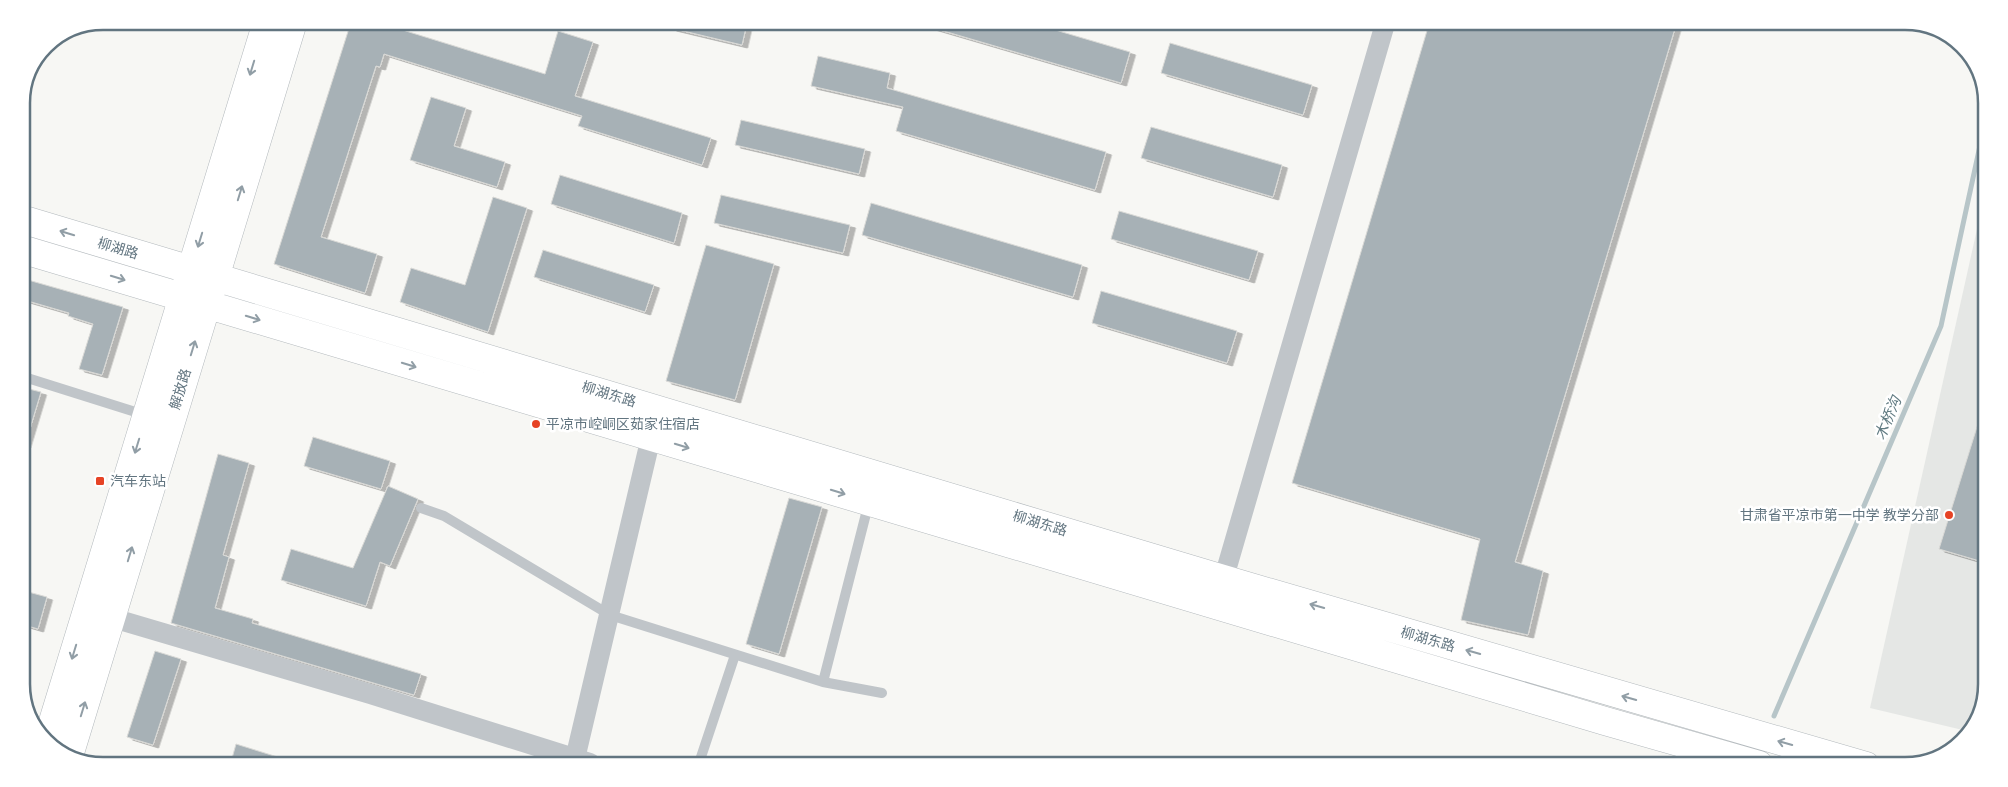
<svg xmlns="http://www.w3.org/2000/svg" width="2008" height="787" font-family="'Roboto Condensed','Noto Sans SC',sans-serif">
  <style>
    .built { fill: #e5e7e5 }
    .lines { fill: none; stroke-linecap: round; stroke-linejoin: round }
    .stream { stroke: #b7c5c8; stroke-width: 5 }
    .building { fill: #a7b1b6; stroke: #d9d9d6; filter: url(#shadow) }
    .secondary-casing { stroke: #b3b9bd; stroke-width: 29 }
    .lane { stroke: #c0c5c9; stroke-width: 10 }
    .street { stroke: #c0c5c9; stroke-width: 20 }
    .secondary { stroke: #fff; stroke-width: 28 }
    .oneway { stroke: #919ea6 }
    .poi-dot { fill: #e64325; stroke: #fff; stroke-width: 2 }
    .labels { text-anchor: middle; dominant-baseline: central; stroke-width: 5; stroke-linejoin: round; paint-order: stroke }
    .street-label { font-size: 14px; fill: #627580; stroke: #fff }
    .poi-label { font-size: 14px; fill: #627580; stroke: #fff; text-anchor: start }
    .water-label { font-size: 15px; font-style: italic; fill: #617b82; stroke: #fff }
    .rim { fill: none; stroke: #627580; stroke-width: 2.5 }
  </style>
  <defs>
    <filter id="shadow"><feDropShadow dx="5.5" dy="3" stdDeviation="0" flood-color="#0004"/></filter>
  </defs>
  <rect width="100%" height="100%" fill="#f7f7f4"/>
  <!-- built -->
  <path class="built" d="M1986,189L1982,711L1967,731L1870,708Z"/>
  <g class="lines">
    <!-- stream -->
    <path class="stream" d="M1774,716L1941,326L1986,118"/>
  </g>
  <!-- building -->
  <path class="building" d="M351,22H394L393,27L545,74L558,31L593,42L575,96L711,138L702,165L578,126L582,116L384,54L380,67L376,66L321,237L377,254L365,293L274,264Z
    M671,23H747L742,45L671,28Z
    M931,23L1035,24L1130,52L1121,83L930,27Z
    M1429,24L1676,25L1515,562L1543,571L1528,635L1461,620L1480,539L1292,483Z
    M1170,43L1312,85L1303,115L1161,73Z
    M818,56L890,73L887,88L1106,152L1095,190L896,131L903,107L811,86Z
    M431,97L466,108L454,146L505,162L497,187L410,160Z
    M741,120L865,149L859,174L735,145Z
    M1151,127L1282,165L1273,197L1141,158Z
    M560,175L682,213L674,243L551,204Z
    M721,195L850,225L843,253L714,223Z
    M493,197L527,208L488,332L400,302L411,268L465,285Z
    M871,203L1082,265L1073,297L862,235Z
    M1119,211L1258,251L1249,280L1111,239Z
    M706,245L774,264L735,400L666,381Z
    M543,250L654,285L645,312L534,277Z
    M21,278L123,307L102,375L79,369L93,324L68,316L69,313L21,299Z
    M1101,291L1237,331L1227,363L1092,323Z
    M21,387L41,392L25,445L21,444Z
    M1981,414L1984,415L1983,562L1939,549Z
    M313,437L390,461L381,489L304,466Z
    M218,454L249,463L223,555L229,557L215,608L253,619L252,623L421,674L414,695L171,623Z
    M388,486L418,499L390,566L380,562L366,606L281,580L291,549L353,568Z
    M789,498L822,507L779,654L746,644Z
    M21,590L47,597L38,629L21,624Z
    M155,651L181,659L153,745L127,737Z
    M236,744L284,759V762H231Z"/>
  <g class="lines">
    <defs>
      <path id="secondary" d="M21,219L1223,579L1866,766
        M21,249L1605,721L1759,765
        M47,741L267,22
        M69,756L293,22"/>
    </defs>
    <!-- secondary casing -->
    <use href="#secondary" class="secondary-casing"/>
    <!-- lane -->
    <path class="lane" d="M21,376L145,415
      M421,508L444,516L610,615L823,682L882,693
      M823,682L869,502
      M699,763L735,655"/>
    <!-- street -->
    <path class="street" d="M1220,591L1385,24
      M99,614L370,694L590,763
      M574,763L651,437L659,409"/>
    <!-- secondary -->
    <use href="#secondary" class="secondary"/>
  </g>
  <!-- one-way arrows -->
  <defs><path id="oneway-shaft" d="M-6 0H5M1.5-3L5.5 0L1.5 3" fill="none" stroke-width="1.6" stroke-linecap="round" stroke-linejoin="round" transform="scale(1.25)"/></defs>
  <g class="oneway">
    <use href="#oneway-shaft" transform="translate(252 68) rotate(107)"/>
    <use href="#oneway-shaft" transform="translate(240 193) rotate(-73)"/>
    <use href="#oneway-shaft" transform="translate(67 233) rotate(-163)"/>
    <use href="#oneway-shaft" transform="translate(200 240) rotate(107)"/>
    <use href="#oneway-shaft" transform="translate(118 278) rotate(17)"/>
    <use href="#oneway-shaft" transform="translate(253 318) rotate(17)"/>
    <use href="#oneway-shaft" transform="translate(193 348) rotate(-73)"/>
    <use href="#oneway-shaft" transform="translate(409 365) rotate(17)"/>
    <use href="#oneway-shaft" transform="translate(137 446) rotate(107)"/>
    <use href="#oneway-shaft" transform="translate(682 446) rotate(17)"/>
    <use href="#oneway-shaft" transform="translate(838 492) rotate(17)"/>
    <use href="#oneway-shaft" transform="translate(130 554) rotate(-73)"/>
    <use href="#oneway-shaft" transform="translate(1317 606) rotate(-164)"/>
    <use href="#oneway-shaft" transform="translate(74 652) rotate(107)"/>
    <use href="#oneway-shaft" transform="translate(1473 652) rotate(-164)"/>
    <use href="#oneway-shaft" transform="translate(1629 698) rotate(-164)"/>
    <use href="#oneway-shaft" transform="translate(83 709) rotate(-73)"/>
    <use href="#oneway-shaft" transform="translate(1785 743) rotate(-164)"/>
  </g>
  <!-- markers -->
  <g class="poi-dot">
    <circle cx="536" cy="424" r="5"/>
    <rect x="95" y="476" width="10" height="10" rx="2.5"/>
    <circle cx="1949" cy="515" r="5"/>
  </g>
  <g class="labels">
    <!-- street labels -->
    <g class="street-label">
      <text transform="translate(118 248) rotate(17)">柳湖路</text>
      <text transform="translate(180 389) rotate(-73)">解放路</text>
      <text transform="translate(609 394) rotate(17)">柳湖东路</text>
      <text transform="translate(1040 523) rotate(17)">柳湖东路</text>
      <text transform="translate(1428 639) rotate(16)">柳湖东路</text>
    </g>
    <!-- poi labels -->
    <g class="poi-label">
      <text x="546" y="424">平凉市崆峒区茹家住宿店</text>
      <text x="110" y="481">汽车东站</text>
      <text x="1939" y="515" text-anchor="end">甘肃省平凉市第一中学 教学分部</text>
    </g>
    <!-- water labels -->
    <g class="water-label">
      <text transform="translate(1888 418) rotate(-67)">木桥沟</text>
    </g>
  </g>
  <!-- crop -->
  <path d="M0 0H2008V787H0ZM103 30H1905A73 73 0 0 1 1978 103V684A73 73 0 0 1 1905 757H103A73 73 0 0 1 30 684V103A73 73 0 0 1 103 30Z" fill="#fff" fill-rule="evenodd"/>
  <path class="rim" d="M103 30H1905A73 73 0 0 1 1978 103V684A73 73 0 0 1 1905 757H103A73 73 0 0 1 30 684V103A73 73 0 0 1 103 30Z"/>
</svg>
